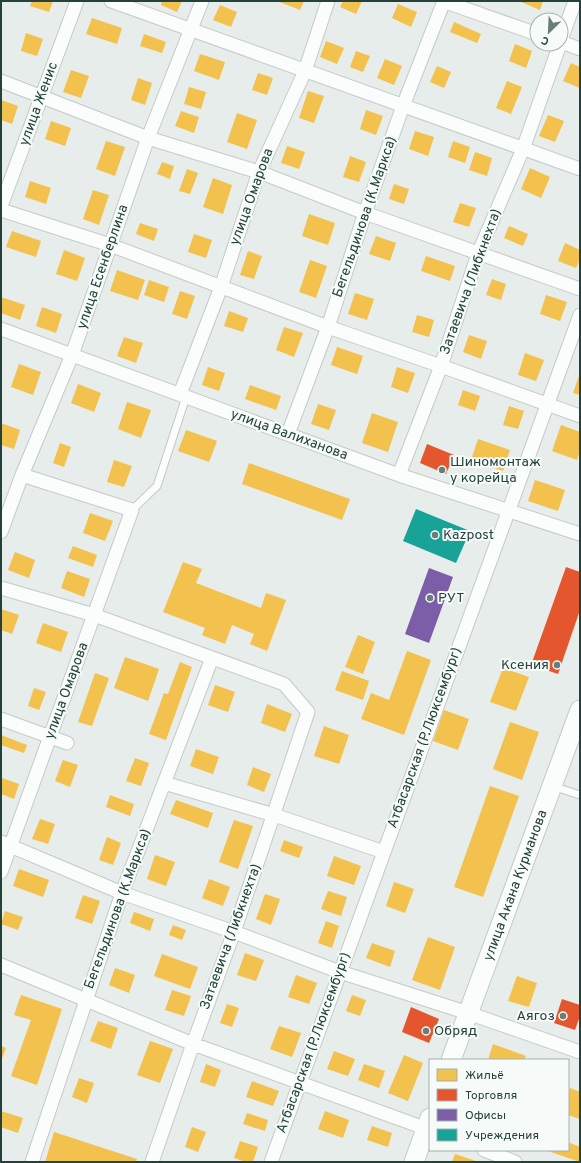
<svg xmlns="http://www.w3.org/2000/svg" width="581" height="1163" font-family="Overpass,sans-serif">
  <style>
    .homes { fill: #f2c14e }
    .shops { fill: #e4572e }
    .offices { fill: #7b5ea7 }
    .public { fill: #17a398 }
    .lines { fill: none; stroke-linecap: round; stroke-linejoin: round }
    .service-casing { stroke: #c4cac8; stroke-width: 9 }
    .minor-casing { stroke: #c4cac8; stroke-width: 15 }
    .secondary-casing { stroke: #c3cac8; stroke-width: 21 }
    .service { stroke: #fbfcfc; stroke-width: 7 }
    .minor { stroke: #fbfcfc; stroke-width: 13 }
    .secondary { stroke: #fbfcfc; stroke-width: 19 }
    .poi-dot { fill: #687e78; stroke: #f6fbf9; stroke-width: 1.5 }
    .labels { text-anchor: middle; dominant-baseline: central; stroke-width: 4; stroke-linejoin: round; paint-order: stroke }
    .street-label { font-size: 14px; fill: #23423b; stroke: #f6fbf9 }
    .poi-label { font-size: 14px; fill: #23423b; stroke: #f6fbf9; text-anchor: start }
  </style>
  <rect width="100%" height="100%" fill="#e7edea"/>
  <!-- homes -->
  <path class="homes" d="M32,1H53L49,12L30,6Z
    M162,1H182L177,12L161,5Z
    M277,1H304L300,10Z
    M343,1H362L356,14L340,7Z
    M519,1H543L540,10Z
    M398,4L417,12L411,27L392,18Z
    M220,5L237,12L231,27L213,20Z
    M92,18L122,28L117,44L86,34Z
    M454,22L481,34L477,43L450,32Z
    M26,33L43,39L37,56L21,51Z
    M144,34L166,42L162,53L140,46Z
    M326,41L344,48L337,64L320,57Z
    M515,44L532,51L526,68L509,61Z
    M356,51L370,56L363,72L350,67Z
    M200,54L225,62L219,80L194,71Z
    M385,59L402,66L394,85L377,78Z
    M571,63L580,67V88L563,81Z
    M437,66L451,72L444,88L430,82Z
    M71,70L89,76L81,98L63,92Z
    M258,73L273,78L267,95L252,90Z
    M138,78L152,83L145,105L131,100Z
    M507,81L522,87L511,114L496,108Z
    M189,87L206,92L201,109L184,104Z
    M308,91L324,96L314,123L299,118Z
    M1,100L18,106L12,124L1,120Z
    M366,110L383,116L376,135L360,129Z
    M181,111L199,117L194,133L175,126Z
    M237,113L257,120L247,149L227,142Z
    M548,115L564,121L555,142L539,136Z
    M51,121L71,128L65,146L45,139Z
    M415,131L434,137L428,156L409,149Z
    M106,141L125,147L115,176L96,169Z
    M453,141L470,147L465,163L448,157Z
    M287,146L305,152L299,169L281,163Z
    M475,152L492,158L487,176L469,170Z
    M350,156L366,162L359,182L343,177Z
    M162,162L174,166L170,179L157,174Z
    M530,168L550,177L541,198L521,189Z
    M187,169L198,173L190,194L179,191Z
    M213,178L232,185L223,214L203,207Z
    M30,181L51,188L46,204L25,197Z
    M394,184L409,189L404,204L389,199Z
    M93,190L109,195L99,225L83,219Z
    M460,203L476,208L469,227L453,222Z
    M309,214L335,223L328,245L302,236Z
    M140,223L158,229L154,241L136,234Z
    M509,226L528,234L523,246L504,238Z
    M12,231L41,241L36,257L6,247Z
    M194,234L212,240L206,258L188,252Z
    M376,236L396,243L390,261L369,254Z
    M565,243L580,250V259L576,268L558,261Z
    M64,250L85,258L77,281L56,274Z
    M248,251L262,256L254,279L240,275Z
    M426,256L455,266L450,281L421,271Z
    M310,260L327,266L316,298L299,292Z
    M117,270L145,280L138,300L110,291Z
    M492,279L506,284L501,300L486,295Z
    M149,280L169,287L164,302L144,295Z
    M180,291L195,296L187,319L172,314Z
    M355,293L374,299L367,320L348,314Z
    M546,295L567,302L560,321L540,314Z
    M1,297L25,305L20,320L1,313Z
    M42,307L62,314L56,333L36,326Z
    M229,311L248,318L243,332L224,326Z
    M417,315L434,320L429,337L412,332Z
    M284,327L303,333L294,357L276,350Z
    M469,335L487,341L481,359L463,352Z
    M124,337L143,343L136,363L117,356Z
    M337,347L363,356L357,374L331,365Z
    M525,353L544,360L536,381L518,375Z
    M19,364L41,372L33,395L11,387Z
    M208,367L225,373L219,391L202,385Z
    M397,367L415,373L408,393L391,387Z
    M580,373V395L573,393Z
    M78,384L101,393L94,412L71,403Z
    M250,385L281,396L276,410L245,399Z
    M463,390L480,396L475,411L458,405Z
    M127,402L151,410L141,438L118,429Z
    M318,404L336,410L329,430L311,424Z
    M509,406L524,411L518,429L503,425Z
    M372,413L398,422L388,452L362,443Z
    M1,423L20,430L14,449L1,445Z
    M561,425L580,432V450L577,460L552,451Z
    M186,430L217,441L209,462L178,451Z
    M478,439L510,450L503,471L471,460Z
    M60,443L71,447L64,467L53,463Z
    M114,460L132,466L124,487L107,482Z
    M249,463L350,499L342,520L242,484Z
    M535,480L565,490L558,511L528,501Z
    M90,513L113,521L105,541L83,533Z
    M73,546L97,555L93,567L68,558Z
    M15,552L35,560L29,578L8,570Z
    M183,562L202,569L196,583L261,608L266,593L286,600L267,651L250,644L254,634L232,625L225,644L202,635L205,628L163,612Z
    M67,571L90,579L84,597L61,588Z
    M1,609L19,615L12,634L1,630Z
    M43,623L68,632L61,652L36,643Z
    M358,635L375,642L363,674L345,667Z
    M407,651L431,660L404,735L361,719L371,693L389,700Z
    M125,657L159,669L148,701L114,688Z
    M180,662L192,667L166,740L149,734L164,693L168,694Z
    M503,668L529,677L516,711L490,702Z
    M342,671L369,681L363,700L335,690Z
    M95,673L109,678L92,726L78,722Z
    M215,685L235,692L228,712L208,705Z
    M34,688L46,692L39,710L28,706Z
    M267,704L292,714L285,732L261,723Z
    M444,710L469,719L458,750L433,741Z
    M510,722L539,732L522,780L493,769Z
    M324,726L349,735L339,764L314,756Z
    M1,735L27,745L24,753L1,745Z
    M196,749L219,757L213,774L190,766Z
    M135,758L149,763L141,786L126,781Z
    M63,760L78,765L70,787L55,781Z
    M253,767L271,774L264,792L247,785Z
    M2,778L19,784L14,799L1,794Z
    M490,786L519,796L483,897L454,887Z
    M110,795L134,804L130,816L106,807Z
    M176,800L213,813L208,828L170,814Z
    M40,819L55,824L48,844L32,839Z
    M234,820L253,826L238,869L219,862Z
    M107,837L121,843L113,865L99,860Z
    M284,840L303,847L299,858L280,851Z
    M155,855L175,862L166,886L147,879Z
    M334,856L361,866L354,885L327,876Z
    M19,869L49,880L43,897L13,886Z
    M209,879L230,887L223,906L202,898Z
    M394,882L414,889L405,913L386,906Z
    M328,891L347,897L341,916L321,909Z
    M265,894L280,899L271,925L256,919Z
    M83,895L100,901L92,924L75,918Z
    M5,911L23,917L18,930L1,924Z
    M134,912L154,919L150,931L130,923Z
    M326,921L339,926L332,948L318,943Z
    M173,925L186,930L182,940L169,935Z
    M428,937L455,947L440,990L412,980Z
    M372,943L395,951L390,967L366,958Z
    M245,953L264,960L256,981L237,975Z
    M162,954L198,967L190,989L154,976Z
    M115,968L135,975L129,993L109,985Z
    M296,975L317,983L309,1004L288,997Z
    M517,976L537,983L529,1007L508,1001Z
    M172,990L191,996L184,1016L165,1010Z
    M21,995L62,1009L37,1085L11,1076L31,1020L14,1015Z
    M352,995L366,1000L360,1016L346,1011Z
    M227,1004L239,1008L232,1027L220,1023Z
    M98,1021L118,1028L111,1049L90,1041Z
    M279,1026L301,1033L292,1057L270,1049Z
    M150,1041L173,1049L160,1083L137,1075Z
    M493,1044L526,1056L524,1060H488Z
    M1,1046L6,1048L1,1061Z
    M334,1051L355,1059L348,1076L327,1069Z
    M404,1055L423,1063L408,1101L388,1093Z
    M206,1064L221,1070L215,1087L200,1082Z
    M364,1064L385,1071L379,1088L358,1080Z
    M79,1078L94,1083L87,1103L72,1097Z
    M252,1081L279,1091L273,1106L246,1097Z
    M570,1088L580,1092V1119L568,1115V1094Z
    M1,1111L23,1118L18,1133L1,1127Z
    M325,1111L349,1120L343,1138L318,1129Z
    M247,1113L268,1120L265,1131L243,1124Z
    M372,1126L392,1133L388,1147L367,1140Z
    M192,1127L206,1132L198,1152L185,1147Z
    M54,1132L137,1159L136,1162H45Z
    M240,1141L258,1147L253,1162H246L234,1158Z
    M568,1142L580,1147V1162L545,1150H568Z
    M455,1154L479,1162H452Z"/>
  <!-- shops -->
  <path class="shops" d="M427,444L454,455L446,474L420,463Z
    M566,567L580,572V610L558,674L531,665Z
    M562,999L580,1005V1016L575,1030L554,1023Z
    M411,1007L439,1019L429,1043L402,1032Z"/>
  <!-- offices -->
  <path class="offices" d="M429,568L453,577L429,643L405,634Z"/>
  <!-- public -->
  <path class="public" d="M416,509L470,531L456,563L403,541Z"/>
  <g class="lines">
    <defs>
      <path id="service" d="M132,510L157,486L186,397
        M552,786L580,795"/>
      <path id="minor" d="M111,1L580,169
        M443,1L537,34
        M561,40L575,1
        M561,42L580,49
        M1,81L148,138L259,172L365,213L580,289
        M1,206L77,1
        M1,210L110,245L328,327L441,366L580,416
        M1,329L399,475L580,534
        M180,394L221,287L259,172L305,71L328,1
        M288,434L328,327L365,213L403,106L444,1
        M399,475L441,366L478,254L523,149L560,44
        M1,532L22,475L72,355L148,138L202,1
        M1,588L94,615L284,684L308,712L234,932L193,1044L152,1162
        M1,719L67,743
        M164,783L274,815L384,852
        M1,842L122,893L234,932L340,972L468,1013L580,1052
        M1,872L132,510L22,475
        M1,965L193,1044L430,1130
        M484,1150L515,1162
        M32,1162L122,893L212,658
        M271,1162L580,315"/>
      <g id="secondary">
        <path id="s1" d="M451,1060L580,710"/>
        <path d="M414,1162L430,1118"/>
      </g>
    </defs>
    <!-- service casing -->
    <use href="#service" class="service-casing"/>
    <!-- minor casing -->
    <use href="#minor" class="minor-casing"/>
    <!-- secondary casing -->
    <use href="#secondary" class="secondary-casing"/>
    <!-- service -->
    <use href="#service" class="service"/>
    <!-- minor -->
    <use href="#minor" class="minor"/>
    <!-- secondary -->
    <use href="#secondary" class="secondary"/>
  </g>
  <!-- markers -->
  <g class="poi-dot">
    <circle cx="442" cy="470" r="4"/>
    <circle cx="435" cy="535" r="4"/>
    <circle cx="430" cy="598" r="4"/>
    <circle cx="557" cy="665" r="4"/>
    <circle cx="563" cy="1016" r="4"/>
    <circle cx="426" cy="1031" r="4"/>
  </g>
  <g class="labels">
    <!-- street labels -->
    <g class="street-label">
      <text transform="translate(39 104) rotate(-70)">улица Женис</text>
      <text transform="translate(252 197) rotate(-70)">улица Омарова</text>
      <text transform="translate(365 217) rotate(-71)">Бегельдинова (К.Маркса)</text>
      <text transform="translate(103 267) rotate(-71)">улица Есенберлина</text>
      <text transform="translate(471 282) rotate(-70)">Затаевича (Либкнехта)</text>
      <text transform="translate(289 435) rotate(20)">улица Валиханова</text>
      <text transform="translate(67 691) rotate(-70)">улица Омарова</text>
      <text transform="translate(425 738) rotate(-70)">Атбасарская (Р.Люксембург)</text>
      <text stroke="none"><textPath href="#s1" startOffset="186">улица Акана Курманова</textPath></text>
      <text transform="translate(118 909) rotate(-70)">Бегельдинова (К.Маркса)</text>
      <text transform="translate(231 937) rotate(-70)">Затаевича (Либкнехта)</text>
      <text transform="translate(314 1043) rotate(-70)">Атбасарская (Р.Люксембург)</text>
    </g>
    <!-- poi labels -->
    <g class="poi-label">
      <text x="450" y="462">Шиномонтаж<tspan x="450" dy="16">у корейца</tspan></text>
      <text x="443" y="535">Kazpost</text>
      <text x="438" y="598">РУТ</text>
      <text x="549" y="665" text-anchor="end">Ксения</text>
      <text x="555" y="1016" text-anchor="end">Аягоз</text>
      <text x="434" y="1031">Обряд</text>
    </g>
  </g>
  <!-- border -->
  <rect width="581" height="1163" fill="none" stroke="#23423b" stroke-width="4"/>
  <!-- legend -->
  <rect x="429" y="1059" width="140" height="92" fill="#f6fbf9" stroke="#a2b1ad"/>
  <rect x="437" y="1069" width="20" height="12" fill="#f2c14e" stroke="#a2b1ad"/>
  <text x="465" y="1079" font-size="12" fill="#23423b">Жильё</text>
  <rect x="437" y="1089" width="20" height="12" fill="#e4572e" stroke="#a2b1ad"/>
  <text x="465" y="1099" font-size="12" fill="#23423b">Торговля</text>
  <rect x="437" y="1109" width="20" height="12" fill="#7b5ea7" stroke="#a2b1ad"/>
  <text x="465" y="1119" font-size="12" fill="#23423b">Офисы</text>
  <rect x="437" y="1129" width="20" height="12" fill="#17a398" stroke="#a2b1ad"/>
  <text x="465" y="1139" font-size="12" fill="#23423b">Учреждения</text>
  <!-- north arrow -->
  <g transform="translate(549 32) rotate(204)"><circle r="19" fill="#f6fbf9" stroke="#a2b1ad"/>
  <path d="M0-3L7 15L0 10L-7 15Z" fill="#687e78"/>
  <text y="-6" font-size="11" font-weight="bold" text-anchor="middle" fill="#23423b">С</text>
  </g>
</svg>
